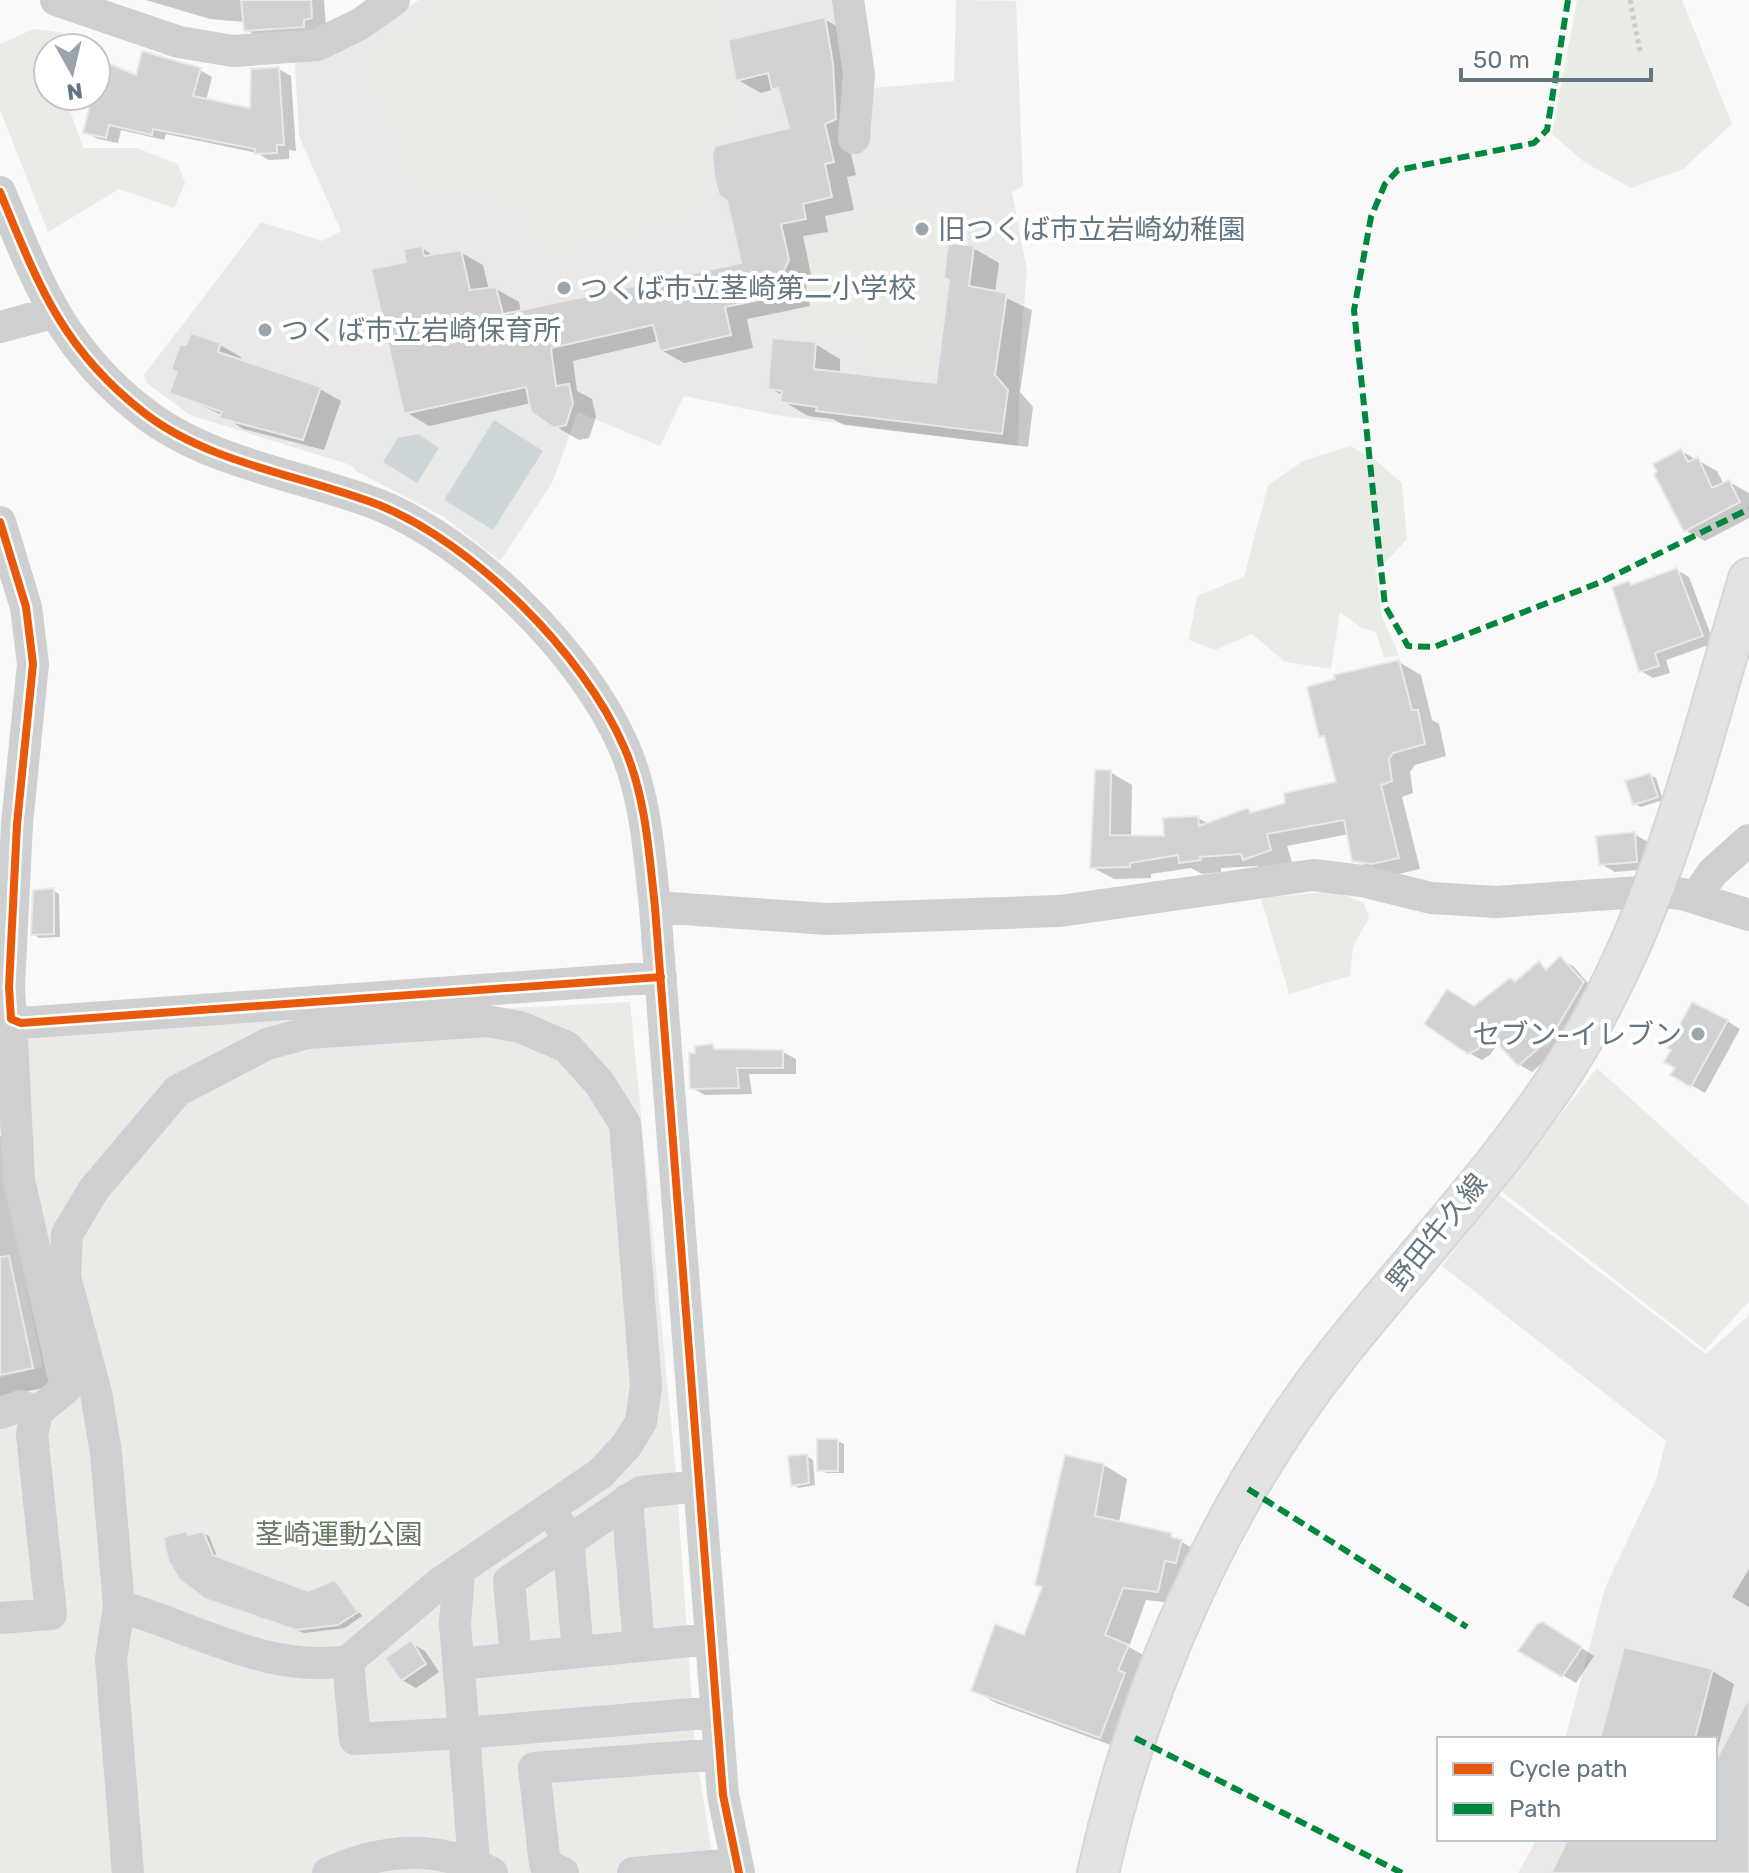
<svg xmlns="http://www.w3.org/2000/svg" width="1749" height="1873" font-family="Rubik,'Noto Sans JP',sans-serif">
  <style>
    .built { fill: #e8e9e9 }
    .green { fill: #e8ebe6 }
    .water { fill: #ced6d9 }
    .shadow { fill: #0003 }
    .building { fill: #d0d2d3; stroke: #e8e8e8; stroke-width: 2 }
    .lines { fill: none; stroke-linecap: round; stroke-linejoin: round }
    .major-casing { stroke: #d5d6d7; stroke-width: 44 }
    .path { stroke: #cbcccd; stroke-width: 5; stroke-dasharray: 4 4; stroke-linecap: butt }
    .minor { stroke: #cecfd0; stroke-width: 32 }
    .major { stroke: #e1e2e2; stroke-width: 40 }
    .quiet { stroke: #00873e; stroke-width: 6; stroke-dasharray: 12 6; stroke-linecap: butt }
    .cycleway-casing { stroke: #fff; stroke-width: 13 }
    .cycleway { stroke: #e8590c; stroke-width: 8 }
    .poi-dot { fill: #99a4ac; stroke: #fff; stroke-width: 3 }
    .labels { text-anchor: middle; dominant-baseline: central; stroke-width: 8; stroke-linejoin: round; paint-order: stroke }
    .poi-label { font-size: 28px; fill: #657683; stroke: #fff; text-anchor: start }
    .street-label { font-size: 28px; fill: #657683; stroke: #fff }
    .park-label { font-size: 28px; fill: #687a64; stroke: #fff }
  </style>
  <rect width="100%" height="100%" fill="#f9f9f9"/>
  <!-- built -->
  <path class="built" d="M419,0H840L863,89L954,81L956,0L1016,1L1023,186L1012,192L1027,271L1020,351L1018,446L776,415L684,396L660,446L578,412L552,483L500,561L444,517L356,471L351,465L190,415L147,383L144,375L261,222L322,241L341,231L299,136L295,63L341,50Z
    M1498,1194L1706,1354L1749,1315V1873H1518L1537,1839H1715V1739H1565L1605,1588L1656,1480L1666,1441L1442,1266Z"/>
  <!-- green -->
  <path class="green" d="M444,0H717L742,133L707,143L713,199L689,209L683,224L549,258L539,251L532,226L508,206L474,193L420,203L357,58Z
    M1577,0H1682L1732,124L1683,169L1631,188L1584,162L1552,134Z
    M34,29L64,33L54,48H48V58L41,70L48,76V96H65L83,148H137L178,164L185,183L174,208L119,189L48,232L0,110V44Z
    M955,200L933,378L861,368L865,350L795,336L805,247L859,216L858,206Z
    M1350,446L1374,459L1402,483L1407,539L1382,566L1375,567L1382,617L1399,655L1384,658L1376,632L1362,628L1340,612L1331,669L1285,662L1252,634L1215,650L1189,640L1197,596L1244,577L1268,485L1303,461Z
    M1336,891L1364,903L1369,918L1353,946L1350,976L1289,994L1261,898Z
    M630,1002L676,1474L695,1746L715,1873H0V1378L43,1367L5,1185L0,1124V1034Z
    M1597,1068L1749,1206V1301L1705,1350L1501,1191Z"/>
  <!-- water -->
  <path class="water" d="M494,420L543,451L493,530L444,500Z
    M418,434L439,448L417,483L383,462L398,438Z"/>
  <!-- shadow -->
  <path class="shadow" d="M146,0H324L326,25L318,34L261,38L246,30L245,22L210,19Z
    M824,19L847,32V137L856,175L847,177L854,210L825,216L828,232L803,236L811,274L806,287L810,306L747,319L753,348L684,363L661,350L659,341L573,361L577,391L592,399L596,417L589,438L579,440L555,426L531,403L429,426L406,412L408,263L421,248L435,256L460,252L483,265L489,290L496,289L519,302L521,312L744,265L791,129L782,93L775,89L761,93L738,80Z
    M96,60L138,78L200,70L212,77L206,101L252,110L279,69L291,76L296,151L289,150V159L269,160L257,153L166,134L164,140L121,130L118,143L98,139L85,132L92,105L75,96H96Z
    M973,248L999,263L995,293L1032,310L1020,392L1033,407L1028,447L844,425L833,419L808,416L783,401V396L770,388L815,344L840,359V374L938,385Z
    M220,345L241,357L240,362L320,389L341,401L324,450L243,429L222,415L172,392Z
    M1681,451L1717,471L1724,485L1729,482L1749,493V518L1705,541L1685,530Z
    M1677,570L1689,577L1714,643L1666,660L1670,673L1653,678L1641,671L1629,583L1634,586Z
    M1399,662L1421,675L1432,720L1439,724L1446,756L1415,765L1410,772L1413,793L1402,797L1420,869L1394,875L1376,872L1354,859L1349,834L1287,846L1292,862L1266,871L1257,866L1221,868V872L1202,874L1191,868L1151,874V878L1114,879L1092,867L1110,772L1132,785L1131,837L1166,838L1198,818L1209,824L1248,810L1254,813L1287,805L1338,784L1327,739L1321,736Z
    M1650,775L1656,778L1663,800L1641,807L1635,804Z
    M1634,834L1648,842L1650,869L1615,872L1601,864Z
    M53,890L59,894L60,937L39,938L33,934Z
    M1560,959L1573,966L1595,991L1562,1045L1532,1072L1520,1065L1499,1042L1490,1055L1482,1060L1469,1053L1475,1008L1539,964L1549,970Z
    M1727,1021L1740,1029L1705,1093L1673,1075Z
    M697,1048L783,1052L796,1059V1074H749L752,1094L705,1095L692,1088Z
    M0,1136L7,1140L61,1384L0,1397Z
    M838,1441L844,1444V1473H826L819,1469Z
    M807,1456L813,1460L815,1485L799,1488L793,1485Z
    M1066,1458L1104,1465L1127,1479L1119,1523L1170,1535L1204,1555L1181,1604L1146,1600L1129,1647L1152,1660L1124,1750L996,1703L973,1690L1025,1638L1044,1588Z
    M203,1533L209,1536L218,1559L308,1593L335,1582L362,1616L345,1628L304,1633L213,1601L165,1539Z
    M1749,1569V1607L1732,1597Z
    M1557,1632L1594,1656L1576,1683L1521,1650Z
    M411,1643L425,1651L439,1672L416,1688L402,1680Z
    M1712,1671L1734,1684L1715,1760V1739H1602Z"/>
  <!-- building -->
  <path class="building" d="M241,0H311L312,18L304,20V27L244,31Z
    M825,17L833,63L836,119L825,124L834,162L825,164L832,197L803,204L806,219L781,224L789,260L783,273L788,294L725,307L731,335L660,351L653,325L551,348L556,386L569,384L573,403L566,425L554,428L531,412L526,387L404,414L371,269L406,262L403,249L422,246L424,256L461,250L470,290L496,287L503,314L741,263L727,201L719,195L715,181L712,155L715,146L789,128L778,88L772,90L768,73L736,81L728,40Z
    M142,51L201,68L193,96L250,108L251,69L279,67L284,145H277V153L255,154V149L153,129L152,135L109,125L106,138L83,133L92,96H96V58L136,75Z
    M948,243L974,246L969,286L1007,293L995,375L1008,390L1002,434L816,411L817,407L780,402L782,391L768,389L772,338L816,342L814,369L936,383L949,280L944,277Z
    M191,333L221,343L218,352L321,387L303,440L219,418L222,412L169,393L177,372L171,369L180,345H186Z
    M1681,449L1688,462L1698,457L1712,488L1729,480L1740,502L1684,532L1654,474L1657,472L1653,464Z
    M1677,568L1703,636L1655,653L1659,666L1639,672L1612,587L1629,581L1631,585Z
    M1399,660L1412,710H1418L1425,744L1393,753L1389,759L1392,781L1381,785L1399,858L1372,864L1352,861L1344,820L1267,834L1271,850L1243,860L1241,854L1200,857L1201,860L1179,863L1178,855L1130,863V867L1090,868L1095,770H1111L1110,835L1164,836L1163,818L1198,816L1199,826L1248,808L1250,813L1285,803L1284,793L1336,782L1324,736L1319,737L1307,687L1335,679L1334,675Z
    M1650,773L1658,797L1633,805L1625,781Z
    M1635,832L1637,862L1599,865L1596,836Z
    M54,888V934L31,935L33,890Z
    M1560,956L1584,982L1551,1037L1518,1066L1488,1033L1478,1049L1468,1054L1424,1024L1447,989L1474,1006L1510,978L1515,982L1539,961L1546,970Z
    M1692,1002L1728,1020L1691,1087L1670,1075L1675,1068L1664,1062L1671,1050L1667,1048Z
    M713,1044L714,1049L783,1050V1068H737L739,1088L690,1089L689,1053H695V1046Z
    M9,1256L33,1368L0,1375V1257Z
    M817,1439H838V1471H817Z
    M807,1454L809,1483L791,1486L788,1456Z
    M1065,1455L1104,1464L1095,1516L1171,1533V1537L1182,1540L1176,1563L1165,1561L1158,1592L1123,1588L1105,1635L1129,1645L1118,1670L1125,1673L1100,1738L971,1691L995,1624L1024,1635L1042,1587L1035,1585Z
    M187,1531L188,1535L203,1531L213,1555L295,1586L308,1591L335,1580L358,1612L338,1625L296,1630L205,1599L179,1579L168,1560L163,1537Z
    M1543,1622L1582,1647L1562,1677L1518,1651L1537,1624Z
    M411,1640L426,1664L401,1681L385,1658Z
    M1624,1647L1713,1669L1695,1739H1600Z
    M1749,1697V1873H1551L1568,1839H1715V1762Z"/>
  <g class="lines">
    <defs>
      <path id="major" d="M1098,1873C1139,1689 1219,1504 1337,1355C1417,1254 1510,1159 1577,1048C1664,904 1701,738 1749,579"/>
    </defs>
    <!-- major casing -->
    <use href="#major" class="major-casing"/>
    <!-- path -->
    <path class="path" d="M1630,0L1640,51"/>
    <!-- minor -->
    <path class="minor" d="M56,0L179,42L233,51L317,45L360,24L394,0
      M848,0L859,74L854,138
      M0,192C38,284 62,349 143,412C209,464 302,475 379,505C473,543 584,654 624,747C646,797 649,854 655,907L723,1795L739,1873
      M0,327L52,313
      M0,522L26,607L33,664L17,824L9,987L11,1019L21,1023L661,977
      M1695,898L1713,872L1749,840
      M655,907L827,919L1060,911L1313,875L1362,881L1431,898L1496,902L1654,891L1682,894L1749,915
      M0,1413L21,1406L37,1412
      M627,1500L639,1646
      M560,1525L568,1538L578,1652
      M459,1571L455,1624L464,1733L717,1712
      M119,1606L106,1453L96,1393L65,1277L67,1234L94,1189L177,1091L267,1044L307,1033L487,1021L520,1027L567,1047L600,1084L625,1124L646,1386L641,1422L627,1445L601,1473L440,1583L348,1661
      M0,1618L51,1614L32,1435L37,1412L66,1388L19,1180L11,1019
      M516,1658L509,1581L641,1492L699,1486
      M459,1664L711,1639
      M128,1873L111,1659L119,1606C193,1627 268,1674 348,1661L355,1739L464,1733L474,1864
      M328,1873C385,1848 435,1844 492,1873
      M563,1873L545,1864L534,1768L720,1754
      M633,1873L735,1864"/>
    <!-- major -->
    <use href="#major" class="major"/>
    <!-- quiet -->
    <path class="quiet" d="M1568,0L1547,130L1534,143L1398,170L1385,184L1371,217L1354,310L1385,606L1408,646L1434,647L1601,582L1749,509
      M1248,1489L1467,1627
      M1135,1738L1402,1873"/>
    <defs>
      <path id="cycleway" d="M0,192C38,284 62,349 143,412C209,464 302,475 379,505C473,543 584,654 624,747C646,797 649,854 655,907L723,1795L739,1873
        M0,522L26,607L33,664L17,824L9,987L11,1019L21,1023L661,977"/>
    </defs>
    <!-- cycleway casing -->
    <use href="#cycleway" class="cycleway-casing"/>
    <!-- cycleway -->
    <use href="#cycleway" class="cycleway"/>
  </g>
  <!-- markers -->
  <g class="poi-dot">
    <circle cx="922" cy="229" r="8"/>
    <circle cx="564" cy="288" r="8"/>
    <circle cx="265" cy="330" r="8"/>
    <circle cx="1698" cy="1034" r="8"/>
  </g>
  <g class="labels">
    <!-- poi labels -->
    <g class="poi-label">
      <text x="938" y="229">旧つくば市立岩崎幼稚園</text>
      <text x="580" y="288">つくば市立茎崎第二小学校</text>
      <text x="281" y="330">つくば市立岩崎保育所</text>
      <text x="1682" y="1034" text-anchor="end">セブン-イレブン</text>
    </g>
    <!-- street labels -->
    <g class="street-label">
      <text transform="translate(1437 1232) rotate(-51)">野田牛久線</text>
    </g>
    <!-- park labels -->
    <g class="park-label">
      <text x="339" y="1534">茎崎運動公園</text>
    </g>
  </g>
  <!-- legend -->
  <rect x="1437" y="1737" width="280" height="104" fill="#ffffff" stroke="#c1c8cd" stroke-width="2"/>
  <rect x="1453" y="1763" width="40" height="12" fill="#e8590c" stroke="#c1c8cd" stroke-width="2"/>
  <text x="1509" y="1777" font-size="24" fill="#657683">Cycle path</text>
  <rect x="1453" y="1803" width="40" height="12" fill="#00873e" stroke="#c1c8cd" stroke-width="2"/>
  <text x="1509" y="1817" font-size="24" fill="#657683">Path</text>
  <!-- north arrow -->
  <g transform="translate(72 72) rotate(172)"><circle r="38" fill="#ffffff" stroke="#c1c8cd" stroke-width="2"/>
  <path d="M0-6L14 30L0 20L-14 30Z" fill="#99a4ac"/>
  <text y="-12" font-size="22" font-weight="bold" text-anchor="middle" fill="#657683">N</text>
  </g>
  <!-- scale -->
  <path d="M1461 68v12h190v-12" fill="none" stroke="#657683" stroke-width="4"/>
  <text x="1473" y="68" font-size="24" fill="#657683" stroke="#ffffff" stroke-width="6" paint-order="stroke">50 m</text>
</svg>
